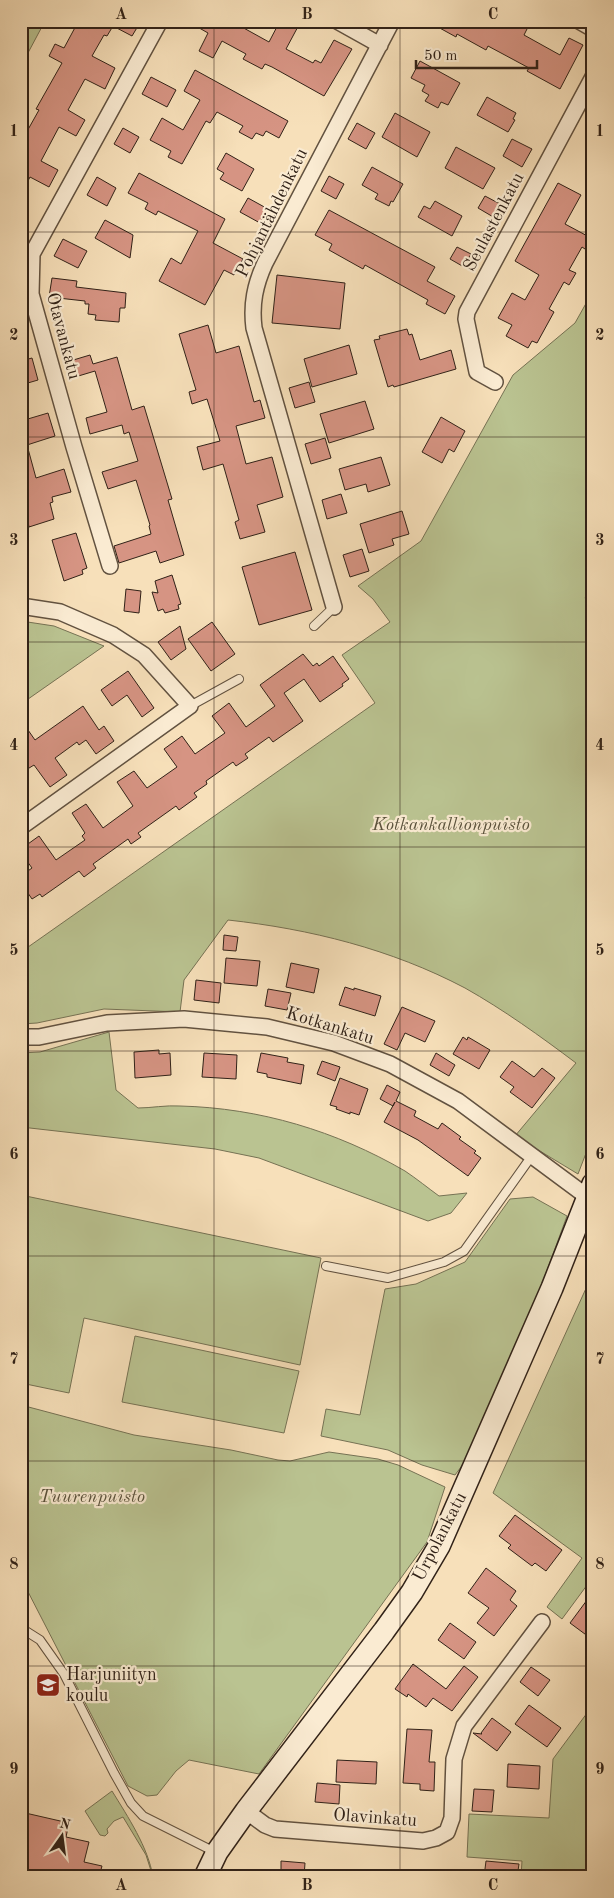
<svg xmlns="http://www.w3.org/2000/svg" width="614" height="1898" font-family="'Old Standard TT',serif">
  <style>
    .green { fill: #bac391; stroke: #767254 }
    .building { fill: #d69483; stroke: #312218 }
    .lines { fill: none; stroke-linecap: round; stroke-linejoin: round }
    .service-casing { stroke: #625240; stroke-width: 10 }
    .minor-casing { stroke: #625240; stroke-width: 18 }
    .secondary-casing { stroke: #312218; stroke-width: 24 }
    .service { stroke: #faebd2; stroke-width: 8 }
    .minor { stroke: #faebd2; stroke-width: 15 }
    .secondary { stroke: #faebd2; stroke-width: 21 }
    .grid { fill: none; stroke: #312218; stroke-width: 1; stroke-opacity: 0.55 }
    .labels { text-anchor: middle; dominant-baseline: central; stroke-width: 4.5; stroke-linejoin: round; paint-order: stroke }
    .street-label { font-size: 18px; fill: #312218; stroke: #faebd2 }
    .park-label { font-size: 18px; font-style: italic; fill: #5a523c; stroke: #faebd2 }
    .poi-label { font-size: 18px; fill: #312218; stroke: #faebd2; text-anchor: start }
    .neatline { fill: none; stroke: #312218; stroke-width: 2 }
    .grid-label { font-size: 16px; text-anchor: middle; font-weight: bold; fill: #312218 }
  </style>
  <rect width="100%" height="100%" fill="#f7e0ba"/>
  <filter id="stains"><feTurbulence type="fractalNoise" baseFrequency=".004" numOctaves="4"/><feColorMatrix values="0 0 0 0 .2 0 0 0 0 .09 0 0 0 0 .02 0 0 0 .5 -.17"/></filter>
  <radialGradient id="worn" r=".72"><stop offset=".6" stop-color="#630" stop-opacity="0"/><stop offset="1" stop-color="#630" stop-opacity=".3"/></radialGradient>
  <!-- green -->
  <path class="green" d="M21,21H45L21,66Z
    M593,291V586L585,598L593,607V1135L578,1174L515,1136L576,1063C540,1036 504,1010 465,988C391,949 310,929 228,920L184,980L180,1012L104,1009L37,1023L21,1024V952L375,703L342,655L390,622L373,599L358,586L421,541L513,375L575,323Z
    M21,621L54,626L104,646L21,704Z
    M109,1032L116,1090L138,1108C151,1108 166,1105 180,1106C260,1108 336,1131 405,1171C417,1179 428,1188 439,1196L467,1193L451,1213L428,1221L259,1158L215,1149L21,1127V1053L40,1052Z
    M21,1195L321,1258L300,1365L84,1318L69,1393L21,1383Z
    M533,1197L567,1216L532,1311L473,1451L455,1475L422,1465L388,1450L321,1436L326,1409L360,1415L385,1289L416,1284L465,1262L510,1199Z
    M593,1273V1577L562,1619L547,1607L582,1558L493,1493Z
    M135,1336L299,1371L284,1433L122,1402Z
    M21,1405L134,1435L231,1450L278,1460L290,1461L329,1452L378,1459L398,1465L445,1487L427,1542L259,1774L189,1760L176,1771L157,1795L147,1796L128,1786L24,1584L21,1583Z
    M593,1705V1877H521L522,1861L467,1857L469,1814L549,1818L553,1759Z
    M112,1791C128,1817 148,1847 153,1877L146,1855L123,1817L114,1821L107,1829L108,1833L105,1836L100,1835L85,1811Z"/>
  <!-- building -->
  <path class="building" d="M76,21H141L132,36L113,26L107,36L104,35L92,56L115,68L105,89L85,79L68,110L85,120L76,136L59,127L41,161L58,170L49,187L30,177L21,194V142L39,110L36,109L62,63L49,56L55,44L64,48L78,22Z
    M187,21H231L269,42L280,21H301L286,49L313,63L315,60L321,63L334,40L352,49L324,96L272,67L265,64L262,69L243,59L246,54L222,41L213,58L199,51L208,33Z
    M427,21H499L509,27L512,21H531L524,35L560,55L569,38L583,45L560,89L527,71L529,68L488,46L486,50L457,34L456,37Z
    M420,61L460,83L448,105L441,102L438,108L425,101L429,95L422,91L425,85L411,78Z
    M195,70L288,121L279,138L266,131L263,136L256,133L252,139L239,132L243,126L217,112L210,123L206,121L182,164L168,157L171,151L150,140L162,118L183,130L200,100L184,91Z
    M151,77L176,90L167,107L142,94Z
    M487,97L516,113L513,119L515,120L508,132L477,115Z
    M395,113L430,132L417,157L382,137Z
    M357,123L375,133L366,149L348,139Z
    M123,128L139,137L130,153L114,144Z
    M512,139L532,149L522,167L503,156Z
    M456,147L495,168L483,189L445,168Z
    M226,153L254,169L242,191L220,179L224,173L217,169Z
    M372,167L403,184L393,202L391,201L389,206L375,199L378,194L362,185Z
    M139,173L225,219L213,243L243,259L234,275L224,270L205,305L159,281L171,258L181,264L198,231L158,211L156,215L145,209L148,203L128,193Z
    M329,176L344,184L336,199L321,191Z
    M97,177L116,188L107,206L87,195Z
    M558,183L581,195L565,224L593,239V242L588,251L582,247L569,270L576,273L569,285L564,282L549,309L554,312L537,343L532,341L528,348L506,336L512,325L498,318L512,293L525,300L539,275L515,261Z
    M485,196L502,205L495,218L478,208Z
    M248,198L268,209L260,223L240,212Z
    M435,201L462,216L452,236L418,217L424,206L430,209Z
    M329,210L435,267L427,281L455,296L445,314L426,304L428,300L365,265L363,269L329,250L332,244L315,235Z
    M105,220L133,235L130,258L95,238Z
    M63,239L87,251L78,268L54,256Z
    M457,247L471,254L464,267L450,259Z
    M277,275L345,283L340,329L272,323Z
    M52,278L77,281L76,287L126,293L125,308H120L119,322L95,320L96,315L88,314L89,304H85V301L49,297Z
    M208,325L216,353L239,346L254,402L260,400L265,418L236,426L246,464L272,457L283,497L257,505L265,532L240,539L235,522L239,520L223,464L203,470L197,447L220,441L207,399L192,404L189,392L196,390L179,334Z
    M407,329L409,335L412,334L420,360L451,350L456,369L394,387L393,385L388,387L374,340L380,339L379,336Z
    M349,345L357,374L312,387L304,359Z
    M90,355L93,364L117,357L132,410L144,406L172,499L168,500L184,555L160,563L156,551L119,563L114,546L151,534L149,526L150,525L136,480L108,489L102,472L138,461L129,432L124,434L122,425L90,434L86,418L107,412L95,371L75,377L70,361Z
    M32,358L38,380L21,385V361Z
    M309,382L315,402L295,408L289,388Z
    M365,401L374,429L329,443L320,414Z
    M48,413L55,436L27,445L36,478L64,469L71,492L52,497L53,502L50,503L54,519L29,527L27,518L21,520V421Z
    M441,417L465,431L454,452L449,449L442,463L422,452Z
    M325,438L331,458L311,464L305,444Z
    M381,457L390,485L368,492L366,484L345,490L339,469Z
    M341,494L347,513L327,519L322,500Z
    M402,511L409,534L392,539L394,545L369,553L360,524Z
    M76,533L87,568L82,570L83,574L64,581L52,540Z
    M362,549L369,571L350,577L343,555Z
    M295,552L312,610L259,625L242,567Z
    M172,575L181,604L178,605L179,609L165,613L163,609L158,611L152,592L158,593L155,581Z
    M126,589L141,591L139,613L124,611Z
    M212,622L235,654L211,671L188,639Z
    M180,626L186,649L171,660L158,642Z
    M303,654L313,666L317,663L319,666L333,656L349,679L342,684L343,686L320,702L304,679L284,693L303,721L273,742L269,737L245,754L248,758L236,766L233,762L206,781L207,784L194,793L197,797L179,810L176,806L138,833L141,837L131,844L128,839L93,864L96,868L84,877L79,871L42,897L40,894L32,899L21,883V876L32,868L21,853V849L39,836L56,860L85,840L82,836L85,833L72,813L86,804L103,828L133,806L117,782L134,771L147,788L177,767L164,749L182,736L195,754L225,733L212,716L229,703L246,727L275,706L260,685Z
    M128,671L154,708L142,717L127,695L112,706L101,690Z
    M83,706L99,730L104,726L114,741L96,754L86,740L79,745L77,742L55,758L67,775L50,787L34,765L21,773V720L35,740Z
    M224,935L238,937L236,951L223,950Z
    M226,958L260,961L257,986L224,983Z
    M291,963L319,969L314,993L286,987Z
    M196,980L221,983L219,1003L194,1000Z
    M345,987L354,990V988L381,996L375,1016L339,1005Z
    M268,989L291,993L287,1010L265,1006Z
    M402,1007L435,1021L425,1042L405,1033L397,1050L384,1044Z
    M463,1037L467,1040L468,1037L490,1050L479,1069L453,1054Z
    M159,1050V1054L170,1053L171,1075L135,1078L134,1052Z
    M204,1053L237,1055L236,1079L202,1077Z
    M261,1053L288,1058L287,1062L304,1065L301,1084L267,1077V1074L257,1072Z
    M436,1053L455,1065L449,1076L430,1065Z
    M322,1061L340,1067L335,1081L317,1074Z
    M512,1061L534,1077L542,1068L555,1078L532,1108L510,1092L514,1087L500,1077Z
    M340,1078L368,1089L359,1115L350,1112V1114L336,1109L337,1107L330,1105Z
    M387,1085L400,1092L396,1101L416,1111L414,1116L438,1129L442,1123L461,1137L459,1139L476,1151L474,1153L481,1158L468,1176L418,1140L384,1122L395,1102L393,1106L380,1099Z
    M515,1515L562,1550L546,1571L535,1563L532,1566L508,1548L511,1545L499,1536Z
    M486,1568L516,1591L510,1600L517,1606L494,1636L477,1623L489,1608L468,1593Z
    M593,1592V1640L570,1623Z
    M450,1623L476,1642L464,1659L438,1640Z
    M413,1664L446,1689L464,1666L478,1677L452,1711L433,1698L426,1707L408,1694L407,1697L395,1689Z
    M531,1667L550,1680L538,1696L520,1682Z
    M529,1705L561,1728L547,1747L515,1724Z
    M492,1718L511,1732L497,1751L473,1733L482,1734L481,1733Z
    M407,1729L432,1730L429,1762H435L434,1791L420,1790V1784L403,1783Z
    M337,1760L377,1762L376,1784L336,1782Z
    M508,1764L540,1766L539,1789L507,1787Z
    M317,1783L340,1785L339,1804L315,1802Z
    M474,1789L494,1790L492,1812L472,1811Z
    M21,1812L69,1823L66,1837L89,1842L84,1862L102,1866L99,1877H21Z
    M281,1861L305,1863L304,1877H281Z
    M486,1861L519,1864L517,1877H484Z"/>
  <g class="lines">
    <defs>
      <path id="service" d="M314,626L334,607
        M190,706L239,679
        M326,1266L388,1278L444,1262L464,1251L531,1157
        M21,1628L40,1640L64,1674L114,1773L131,1803L143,1816L215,1852"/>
      <path id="minor" d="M337,21L380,45
        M579,21L593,29
        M495,382L477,372L466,319L467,312L593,77
        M110,566L74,447L31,294L32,254L160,21
        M21,606L60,612L113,635L144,655L190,706L21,827
        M334,607L254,328C251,304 255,285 265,263L392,21
        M21,1037H39L107,1023L184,1019L267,1027L334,1043L390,1064L458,1101L593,1201
        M246,1811L265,1825L275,1829L423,1841L436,1838L447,1832L452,1818L454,1759L464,1726L542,1622"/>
      <path id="secondary" d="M205,1877L217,1852L246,1811L384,1631L412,1592L439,1546L552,1288L593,1184"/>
    </defs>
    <!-- service casing -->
    <use href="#service" class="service-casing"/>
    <!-- minor casing -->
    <use href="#minor" class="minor-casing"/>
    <!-- secondary casing -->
    <use href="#secondary" class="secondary-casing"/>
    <!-- service -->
    <use href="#service" class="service"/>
    <!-- minor -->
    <use href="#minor" class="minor"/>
    <!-- secondary -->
    <use href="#secondary" class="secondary"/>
  </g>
  <!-- grid -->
  <path class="grid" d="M214,21V1877M400,21V1877M21,232H593M21,437H593M21,642H593M21,847H593M21,1051H593M21,1256H593M21,1461H593M21,1666H593"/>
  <!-- icons -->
  <defs>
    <symbol id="school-square" viewBox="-11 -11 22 22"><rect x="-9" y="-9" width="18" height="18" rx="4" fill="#8f2418" stroke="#faebd2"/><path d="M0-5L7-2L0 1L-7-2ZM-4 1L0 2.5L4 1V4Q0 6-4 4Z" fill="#fff"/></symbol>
  </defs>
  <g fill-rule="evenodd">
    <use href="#school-square" x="34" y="1671" width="28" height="28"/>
  </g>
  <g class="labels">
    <!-- street labels -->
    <g class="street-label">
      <text transform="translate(272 213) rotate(-64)">Pohjantähdenkatu</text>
      <text transform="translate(494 222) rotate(-62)">Seulastenkatu</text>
      <text transform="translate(63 336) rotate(75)">Otavankatu</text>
      <text transform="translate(330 1026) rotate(17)">Kotkankatu</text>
      <text transform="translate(440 1537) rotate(-63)">Urpolankatu</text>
      <text transform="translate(375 1818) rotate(4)">Olavinkatu</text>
    </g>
    <!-- park labels -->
    <g class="park-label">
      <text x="451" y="825">Kotkankallionpuisto</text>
      <text x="92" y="1497">Tuurenpuisto</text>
    </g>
    <!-- poi labels -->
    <g class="poi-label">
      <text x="66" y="1675">Harjuniityn<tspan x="66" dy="21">koulu</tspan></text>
    </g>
  </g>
  <!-- margin -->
  <rect width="614" height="1898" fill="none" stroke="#f7e0ba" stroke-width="55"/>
  <!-- north arrow -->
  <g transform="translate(62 1836) rotate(14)" stroke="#faebd2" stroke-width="4" paint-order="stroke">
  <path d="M0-4L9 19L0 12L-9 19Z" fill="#312218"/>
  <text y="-8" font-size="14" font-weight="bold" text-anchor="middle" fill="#312218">N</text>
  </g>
  <!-- scale -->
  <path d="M416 60v8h121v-8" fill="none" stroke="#312218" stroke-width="2.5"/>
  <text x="424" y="60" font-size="15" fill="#312218" stroke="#faebd2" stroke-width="4" paint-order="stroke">50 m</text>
  <rect x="28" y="28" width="558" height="1842" class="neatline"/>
  <g class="grid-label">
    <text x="121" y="19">A</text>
    <text x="307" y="19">B</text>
    <text x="493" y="19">C</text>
    <text x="14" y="136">1</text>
    <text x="600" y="136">1</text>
    <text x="14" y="340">2</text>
    <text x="600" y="340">2</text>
    <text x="14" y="545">3</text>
    <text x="600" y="545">3</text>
    <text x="14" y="750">4</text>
    <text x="600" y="750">4</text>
    <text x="14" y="955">5</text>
    <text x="600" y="955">5</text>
    <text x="14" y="1159">6</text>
    <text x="600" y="1159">6</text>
    <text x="14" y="1364">7</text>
    <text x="600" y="1364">7</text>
    <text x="14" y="1569">8</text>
    <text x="600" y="1569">8</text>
    <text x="14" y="1774">9</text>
    <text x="600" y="1774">9</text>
    <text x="121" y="1890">A</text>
    <text x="307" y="1890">B</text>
    <text x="493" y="1890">C</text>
  </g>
  <rect width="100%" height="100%" filter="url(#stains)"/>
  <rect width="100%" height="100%" fill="url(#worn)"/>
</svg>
